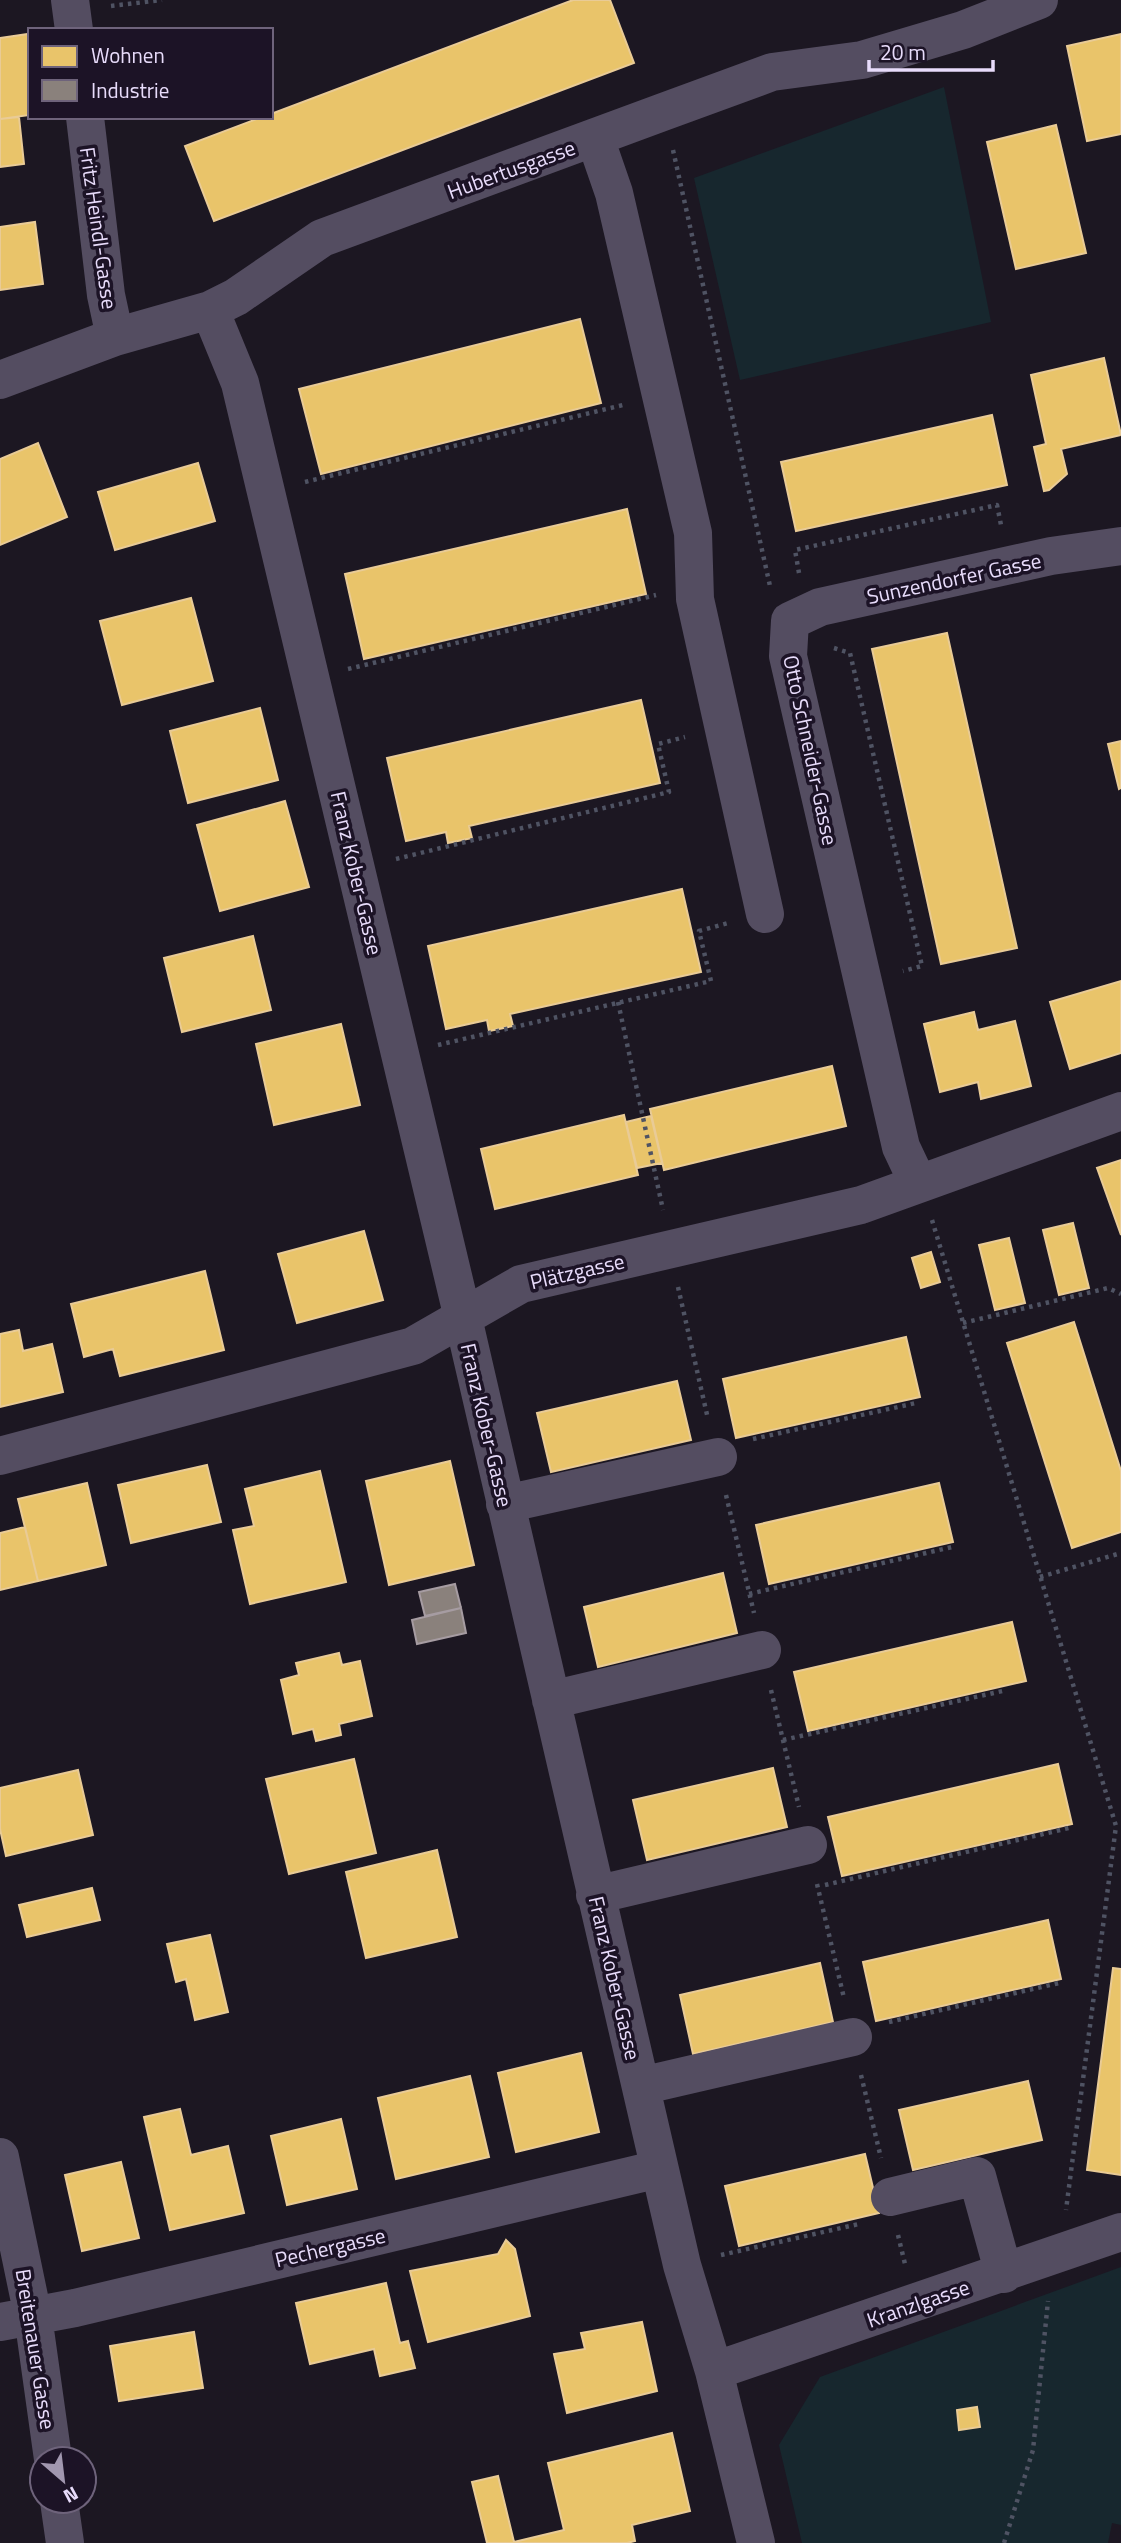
<svg xmlns="http://www.w3.org/2000/svg" width="1121" height="2543" font-family="'Titillium Web',sans-serif">
  <style>
    .green { fill: #17272e }
    .homes { fill: #e9c46a; stroke: #e9cb96; stroke-width: 2 }
    .industry { fill: #8a817c; stroke: #a69ca2; stroke-width: 2 }
    .lines { fill: none; stroke-linecap: round; stroke-linejoin: round }
    .path { stroke: #4f5363; stroke-width: 4.5; stroke-dasharray: 3.5 5; stroke-linecap: butt }
    .minor { stroke: #544d61; stroke-width: 38 }
    .labels { text-anchor: middle; dominant-baseline: central; stroke-width: 7; stroke-linejoin: round; paint-order: stroke }
    .street-label { font-size: 21px; fill: #e8dcfb; stroke: #1c1326 }
  </style>
  <rect width="100%" height="100%" fill="#1c1722"/>
  <!-- green -->
  <path class="green" d="M944,87L991,322L740,380L694,178Z
    M1121,2267V2525L1112,2523L1108,2543H802L779,2445L820,2377Z"/>
  <!-- homes -->
  <path class="homes" d="M573,0H610L634,63L214,221L185,146L262,117H271V114Z
    M28,34L30,115L0,119V38Z
    M1121,34V134L1087,141L1067,46Z
    M19,117L24,164L0,167V119Z
    M1056,125L1086,253L1016,269L987,142Z
    M35,222L43,284L0,290V227Z
    M580,319L601,403L321,474L299,389Z
    M1104,358L1121,435L1061,449L1067,474L1049,490L1044,491L1034,447L1046,444L1031,375Z
    M992,415L1007,485L796,531L781,462Z
    M38,443L67,517L0,545V459Z
    M198,463L215,521L115,550L98,492Z
    M627,509L646,594L364,659L345,574Z
    M191,598L213,681L122,705L100,621Z
    M947,633L1017,948L941,964L872,649Z
    M641,700L660,783L469,826L472,838L448,843L446,832L406,841L387,758Z
    M260,708L278,780L188,803L170,731Z
    M1121,741V788L1119,789L1108,744Z
    M285,801L309,887L220,911L197,825Z
    M682,889L701,972L510,1014L513,1026L489,1031L487,1020L446,1029L428,946Z
    M253,936L271,1010L182,1032L164,958Z
    M1121,981V1053L1070,1069L1050,1002Z
    M974,1012L978,1030L1015,1021L1031,1086L981,1099L978,1082L940,1092L924,1024Z
    M341,1024L360,1105L274,1125L256,1044Z
    M832,1066L846,1126L664,1170L650,1109Z
    M624,1115L638,1175L495,1209L481,1149Z
    M651,1116L662,1163L637,1168L626,1122Z
    M1121,1160V1235L1097,1168Z
    M1073,1223L1089,1288L1059,1295L1043,1230Z
    M364,1231L383,1300L297,1323L278,1254Z
    M1009,1238L1025,1303L995,1310L979,1245Z
    M931,1252L940,1282L921,1288L912,1258Z
    M205,1271L224,1350L120,1376L113,1349L84,1357L71,1304Z
    M1074,1322L1121,1471V1532L1072,1548L1007,1343Z
    M19,1330L23,1351L52,1344L63,1392L0,1407V1334Z
    M906,1337L920,1397L736,1438L723,1379Z
    M677,1381L691,1440L551,1472L537,1413Z
    M450,1461L474,1565L389,1585L366,1481Z
    M207,1465L221,1522L131,1543L118,1485Z
    M320,1471L346,1582L250,1604L233,1530L254,1526L245,1489Z
    M87,1483L106,1565L38,1581L18,1499Z
    M939,1483L953,1542L769,1584L756,1525Z
    M25,1527L38,1581L0,1590V1533Z
    M723,1573L737,1633L598,1667L584,1607Z
    M1012,1622L1026,1681L808,1731L794,1672Z
    M339,1653L342,1665L360,1661L372,1716L339,1724L341,1735L316,1741L313,1729L293,1734L281,1680L299,1675L296,1663Z
    M354,1759L376,1853L289,1874L266,1779Z
    M1058,1764L1072,1824L842,1876L828,1817Z
    M773,1768L787,1827L647,1860L633,1800Z
    M78,1770L93,1835L6,1856L0,1829V1788Z
    M437,1850L457,1937L366,1958L346,1872Z
    M92,1888L100,1920L27,1937L19,1905Z
    M1048,1920L1061,1979L876,2021L863,1962Z
    M210,1935L228,2012L195,2020L186,1979L176,1982L167,1944Z
    M820,1963L833,2022L693,2054L680,1995Z
    M1113,1968L1121,1969V2175L1087,2170Z
    M581,2053L599,2132L516,2152L498,2073Z
    M470,2076L489,2157L396,2179L378,2098Z
    M1028,2081L1042,2140L913,2170L899,2110Z
    M180,2109L191,2155L228,2146L244,2213L170,2230L144,2117Z
    M341,2119L357,2189L287,2205L271,2136Z
    M865,2154L879,2213L739,2246L725,2186Z
    M121,2162L139,2238L82,2251L65,2175Z
    M506,2240L515,2249L530,2316L428,2342L410,2271L498,2254Z
    M386,2283L400,2343L408,2341L415,2368L380,2376L374,2349L310,2364L296,2303Z
    M642,2322L657,2391L567,2413L554,2354L585,2349L581,2333Z
    M194,2332L203,2388L119,2401L110,2346Z
    M977,2407L980,2427L959,2430L957,2410Z
    M672,2433L690,2511L632,2525L635,2541L627,2543H487L472,2482L498,2476L514,2542L564,2530L548,2463Z"/>
  <!-- industry -->
  <path class="industry" d="M455,1584L461,1608L425,1616L419,1592Z
    M461,1608L466,1633L417,1644L412,1620Z"/>
  <g class="lines">
    <!-- path -->
    <path class="path" d="M111,6L162,0
      M673,150L770,586
      M305,482L623,405
      M799,573L795,550L997,505L1001,525
      M834,648L850,653L922,966L903,971
      M348,669L656,595
      M396,859L669,792L658,744L685,737
      M618,1002L663,1210
      M438,1045L711,981L699,931L728,923
      M932,1220L1116,1826L1066,2210
      M678,1287L708,1419
      M963,1323L1108,1288L1121,1294
      M753,1439L916,1403
      M726,1495L754,1613
      M1040,1577L1121,1553
      M749,1594L952,1547
      M771,1690L799,1807
      M783,1740L1007,1690
      M817,1884L844,1998
      M825,1885L1069,1828
      M889,2022L1059,1983
      M861,2075L881,2158
      M898,2235L905,2264
      M721,2255L859,2224
      M1004,2543L1033,2450L1048,2301"/>
    <!-- minor -->
    <path class="minor" d="M70,0L74,30
      M85,117L106,295L115,337
      M595,138L614,193L693,533L695,599L765,914
      M210,310L240,383L463,1318L682,2265L714,2371L756,2543
      M0,380L115,337L210,310L236,297L322,238L663,112L772,72L862,60L963,30L1039,0
      M918,1183L901,1147L788,656L790,621L820,607L1051,556L1121,546
      M0,1456L413,1346L521,1284L861,1205L1121,1111
      M505,1504L718,1457
      M551,1700L762,1650
      M595,1895L808,1845
      M641,2086L853,2037
      M0,2157L33,2316L53,2459
      M890,2197L977,2176L1004,2274
      M0,2322L75,2308L659,2169
      M714,2371L1121,2232
      M59,2501L65,2543"/>
  </g>
  <g class="labels">
    <!-- street labels -->
    <g class="street-label">
      <text transform="translate(511 169) rotate(-20)">Hubertusgasse</text>
      <text transform="translate(99 228) rotate(82)">Fritz Heindl-Gasse</text>
      <text transform="translate(954 578) rotate(-12)">Sunzendorfer Gasse</text>
      <text transform="translate(811 750) rotate(78)">Otto Schneider-Gasse</text>
      <text transform="translate(357 873) rotate(77)">Franz Kober-Gasse</text>
      <text transform="translate(577 1271) rotate(-13)">Plätzgasse</text>
      <text transform="translate(487 1425) rotate(77)">Franz Kober-Gasse</text>
      <text transform="translate(615 1978) rotate(77)">Franz Kober-Gasse</text>
      <text transform="translate(330 2247) rotate(-13)">Pechergasse</text>
      <text transform="translate(918 2303) rotate(-19)">Kranzlgasse</text>
      <text transform="translate(36 2349) rotate(81)">Breitenauer Gasse</text>
    </g>
  </g>
  <!-- legend -->
  <rect x="28" y="28" width="245" height="91" fill="#1c1326" stroke="#6e637b" stroke-width="2"/>
  <rect x="42" y="46" width="35" height="21" fill="#e9c46a" stroke="#6e637b" stroke-width="2"/>
  <text x="91" y="63" font-size="21" fill="#e8dcfb">Wohnen</text>
  <rect x="42" y="80" width="35" height="21" fill="#8a817c" stroke="#6e637b" stroke-width="2"/>
  <text x="91" y="98" font-size="21" fill="#e8dcfb">Industrie</text>
  <!-- north arrow -->
  <g transform="translate(63 2480) rotate(152)"><circle r="33" fill="#1c1326" stroke="#6e637b" stroke-width="2"/>
  <path d="M0-5L12 26L0 18L-12 26Z" fill="#a197af"/>
  <text y="-10" font-size="19" font-weight="bold" text-anchor="middle" fill="#e8dcfb">N</text>
  </g>
  <!-- scale -->
  <path d="M869 60v10h124v-10" fill="none" stroke="#e8dcfb" stroke-width="3.5"/>
  <text x="880" y="60" font-size="21" fill="#e8dcfb" stroke="#1c1326" stroke-width="5" paint-order="stroke">20 m</text>
</svg>
